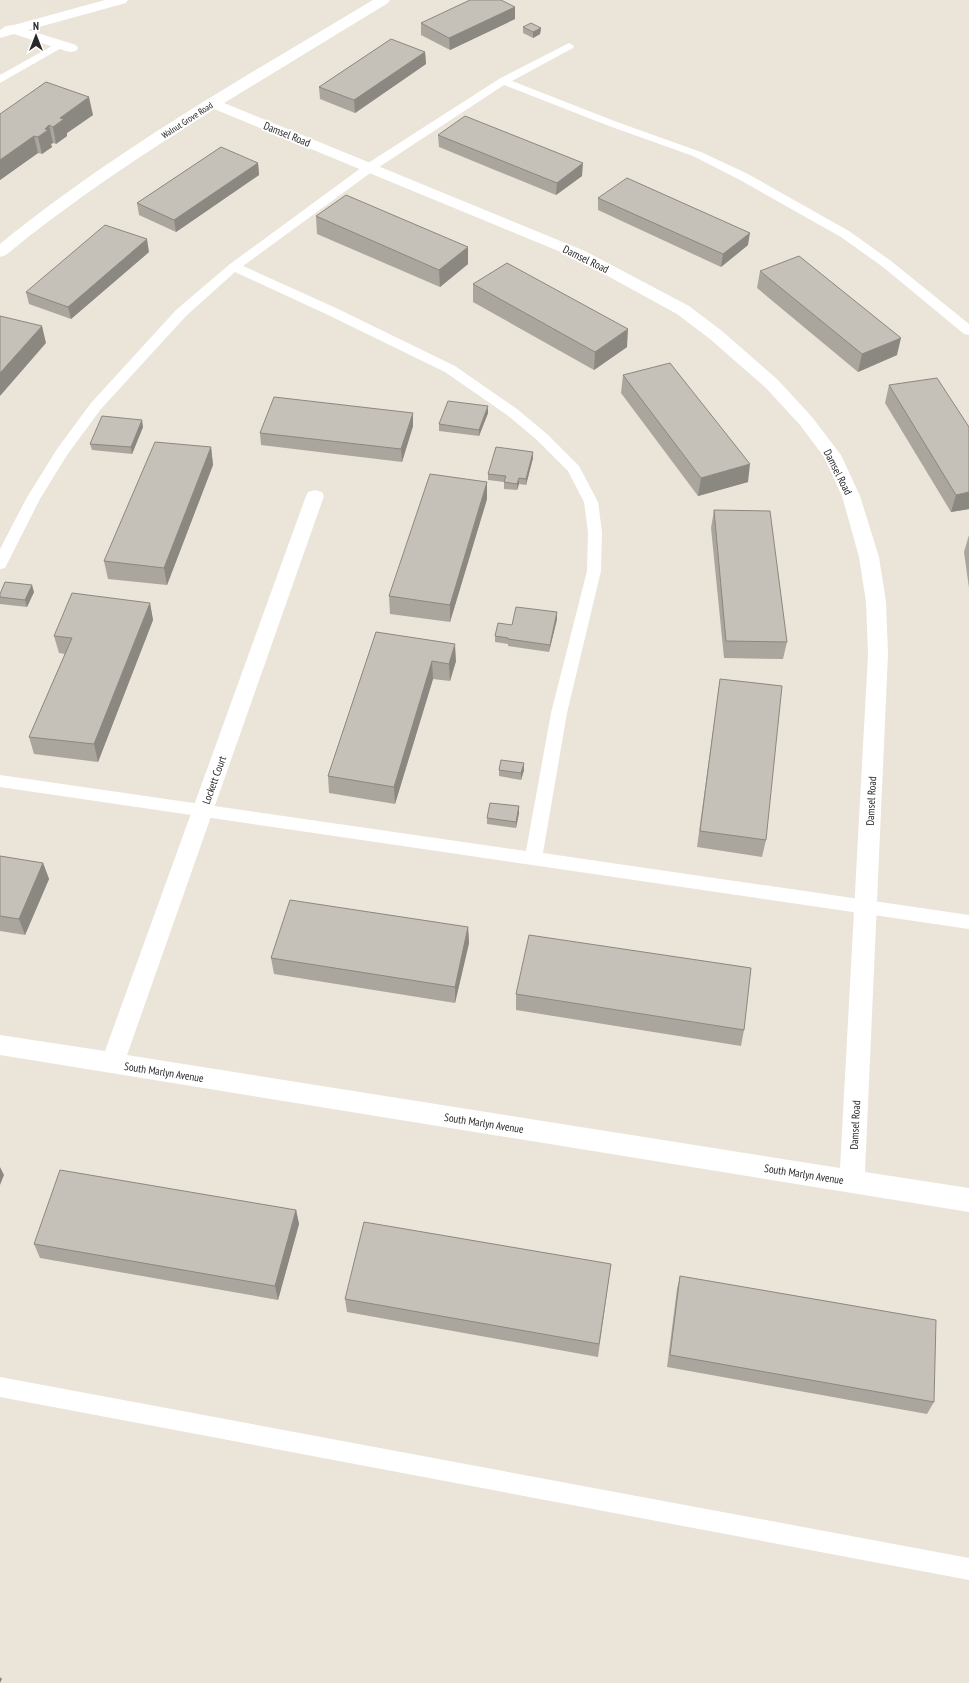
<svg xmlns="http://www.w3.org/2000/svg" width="969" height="1683" font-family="'PT Sans Narrow',sans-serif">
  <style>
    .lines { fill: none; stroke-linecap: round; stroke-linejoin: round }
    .lane { fill: #fff; fill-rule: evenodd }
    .street { fill: #fff; fill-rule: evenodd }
    .wall { fill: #aaa69e }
    .shaded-wall { fill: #8b8781 }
    .building { fill: #c6c1b8; stroke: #8b8781 }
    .labels { text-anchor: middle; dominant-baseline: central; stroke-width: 4; stroke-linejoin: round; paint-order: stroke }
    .far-street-label { font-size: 9px; fill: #282828; stroke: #fff }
    .street-label { font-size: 11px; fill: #282828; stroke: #fff }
  </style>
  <rect width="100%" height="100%" fill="#ebe4d8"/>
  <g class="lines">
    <!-- lane -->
    <path class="lane" d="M59,42L63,43L64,45L63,47L0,83V75Z
      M569,43L574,46L573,48L512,81L617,122L701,152L748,174L849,231L891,261L969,324V335L964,334L883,267L841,237L740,180L693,156L609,126L504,85L373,171L243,266L336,308L455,366L517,409L547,434L579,466L598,502L602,532L601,571L567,713L543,853L969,915V929L0,787V775L526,851L551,713L587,571L588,532L584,502L568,471L537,440L507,415L445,372L326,314L235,272L186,316L101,409L67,455L40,499L7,564L5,568L0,569V549L26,499L57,449L91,403L176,310L230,264L365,165L499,79Z
      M0,1377L969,1558V1580L0,1397Z"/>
    <!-- street -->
    <path class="street" d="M105,0H128L126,3L28,30L76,45L78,48L76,51L71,52L66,51L14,34L0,38V30L6,26L14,25Z
      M373,0H390L388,3L224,103L585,251L689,306L722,331L778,380L812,417L841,455L860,496L879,557L886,602L888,654L865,1172L969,1188V1212L0,1055V1035L105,1051L306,496L308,492L315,490L322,492L324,496L127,1055L840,1168L868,654L866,602L859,557L842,496L824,457L800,425L766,388L710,339L677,314L573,257L214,109C142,155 71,201 6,255L0,257V244C115,150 246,76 373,0Z"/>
  </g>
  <!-- wall -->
  <path class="wall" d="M515,7V19L450,50L421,35V23Z
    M523,27L541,28L540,34L533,38L523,33Z
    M425,52L426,64L355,113L320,99L319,87Z
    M0,114L93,115L67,133V136L56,144L53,143L51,144L52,147L42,154L38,153L0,180Z
    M438,135L582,176L556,195L439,147Z
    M258,163L259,175L176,232L139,215L137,203Z
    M598,198L748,245L721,267L598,210Z
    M316,216L468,264L440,287L317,234Z
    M149,252L71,319L29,304L26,292Z
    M760,271L897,355L858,372L757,288Z
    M473,284L627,347L594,370L473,302Z
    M623,375L748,482L698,496L621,393Z
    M889,385L969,509L951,512L885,403Z
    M413,413V426L402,462L261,445L260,433Z
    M488,413L479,436L439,431V424Z
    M143,427L132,454L92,450L90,444Z
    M211,447L213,465L167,585L108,579L104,561Z
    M533,452V458L526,485L519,484L517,490L504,489V482L488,480V474Z
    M487,499L450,622L390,614L389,596Z
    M714,510L787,642L783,659L724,658L711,528Z
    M969,535V588L964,552Z
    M34,592L27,607L0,604V597Z
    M150,603L153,620L98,762L34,754L29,737L65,654L59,653L54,636Z
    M557,619L549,652L508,646V644L495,642V636L512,625Z
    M376,632L456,661L450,681L433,679L395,804L329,793L328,776Z
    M720,679L766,840L762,857L697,847Z
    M499,770H524L521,780L499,776Z
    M519,806V813L516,828L487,824V818Z
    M0,856L43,863L49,879L25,935L0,931Z
    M468,927L469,943L455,1003L274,974L271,958Z
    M516,994L744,1030L741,1046L516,1010Z
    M296,1210L299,1224L278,1300L40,1258L34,1244Z
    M611,1264L598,1357L347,1312L345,1299Z
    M680,1276L934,1402L927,1414L667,1367L677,1289Z"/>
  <!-- shaded-wall -->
  <path class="shaded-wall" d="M515,7V19L450,50L449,38Z
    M541,28L540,34L533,38V32Z
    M425,52L426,64L355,113L354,100Z
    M89,97L93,115L67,133V136L56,144L53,127L60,118Z
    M49,125L53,143L51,144L52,147L42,154L38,137L45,129Z
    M34,136L38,153L0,180V160Z
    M258,163L259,175L176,232L174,220Z
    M583,163L582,176L556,195L557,183Z
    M750,233L748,245L721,267L723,254Z
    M147,239L149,252L71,319L68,307Z
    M468,247V264L440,287L439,270Z
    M42,326L46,343L0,396V373Z
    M628,329L627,347L594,370L595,352Z
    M901,338L897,355L858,372L862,354Z
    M488,406V413L479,436V430Z
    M413,413V426L402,462L401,449Z
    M142,420L143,427L132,454L131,447Z
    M211,447L213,465L167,585L164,568Z
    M533,452V458L526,485V479Z
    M750,464L748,482L698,496L701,478Z
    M519,478V484L517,490V484Z
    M487,482V499L450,622V605Z
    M969,492V509L951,512L956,495Z
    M32,585L34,592L27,607L25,600Z
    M150,603L153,620L98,762L94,744Z
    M557,612V619L549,652L550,645Z
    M455,644L456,661L450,681L449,664Z
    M432,661L433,679L395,804L394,787Z
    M524,763V770L521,780V773Z
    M519,806V813L516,828V822Z
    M43,863L49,879L25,935L19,919Z
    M468,927L469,943L455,1003V987Z
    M0,1167L4,1175L0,1185Z
    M296,1210L299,1224L278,1300L275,1286Z
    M0,1677L2,1679L0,1683Z"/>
  <!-- building -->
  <path class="building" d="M470,0H501L515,7L449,38L421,23Z
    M531,23L541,28L533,32L523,27Z
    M391,39L425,52L354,100L319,87Z
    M46,82L89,97L60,118L64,119L53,127L49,125L45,129L48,130L38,137L34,136L0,160V114Z
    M465,116L583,163L557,183L438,135Z
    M221,147L258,163L174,220L137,203Z
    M627,178L750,233L723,254L598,198Z
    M346,195L468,247L439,270L316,216Z
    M105,225L147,239L68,307L26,292Z
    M799,256L901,338L862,354L760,271Z
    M507,263L628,329L595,352L473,284Z
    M0,316L42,326L0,373Z
    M670,363L750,464L701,478L623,375Z
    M937,378L969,427V492L956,495L889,385Z
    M274,397L413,413L401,449L260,433Z
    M448,401L488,406L479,430L439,424Z
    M102,416L142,420L131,447L90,444Z
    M155,442L211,447L164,568L104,561Z
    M496,447L533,452L526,479L519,478L517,484L504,482L506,476L488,474Z
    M430,474L487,482L450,605L389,596Z
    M714,510L770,511L787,642L726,641Z
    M5,582L32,585L25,600L0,597V594Z
    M72,593L150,603L94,744L29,737L72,638L54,636Z
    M516,607L557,612L550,645L508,639V638L495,636L498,623L512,625Z
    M376,632L455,644L449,664L432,661L394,787L328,776Z
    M720,679L782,686L766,840L700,831Z
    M501,760L524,763L521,773L499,770Z
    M490,803L519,806L516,822L487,818Z
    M0,856L43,863L19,919L0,916Z
    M290,900L468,927L455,987L271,958Z
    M529,935L751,968L744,1030L516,994Z
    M60,1170L296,1210L275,1286L34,1244Z
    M364,1222L611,1264L599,1344L345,1299Z
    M680,1276L936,1320L934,1402L670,1355Z"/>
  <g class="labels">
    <!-- far-street labels -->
    <g class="far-street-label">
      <text transform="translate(187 120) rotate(-33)">Walnut Grove Road</text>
    </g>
    <!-- street labels -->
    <g class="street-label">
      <text transform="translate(287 134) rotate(22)">Damsel Road</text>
      <text transform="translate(586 259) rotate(26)">Damsel Road</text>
      <text transform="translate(838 472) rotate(63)">Damsel Road</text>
      <text transform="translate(214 780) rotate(-70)">Lockett Court</text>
      <text transform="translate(871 801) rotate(-87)">Damsel Road</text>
      <text transform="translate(164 1072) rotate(9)">South Marlyn Avenue</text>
      <text transform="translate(484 1123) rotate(9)">South Marlyn Avenue</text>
      <text transform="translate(855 1125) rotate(-87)">Damsel Road</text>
      <text transform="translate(804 1174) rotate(9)">South Marlyn Avenue</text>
    </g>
  </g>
  <!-- north arrow -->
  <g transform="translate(36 36)" stroke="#ffffff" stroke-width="3" paint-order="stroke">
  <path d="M0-3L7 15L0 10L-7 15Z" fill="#282828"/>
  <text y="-6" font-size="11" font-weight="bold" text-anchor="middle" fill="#282828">N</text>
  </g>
</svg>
